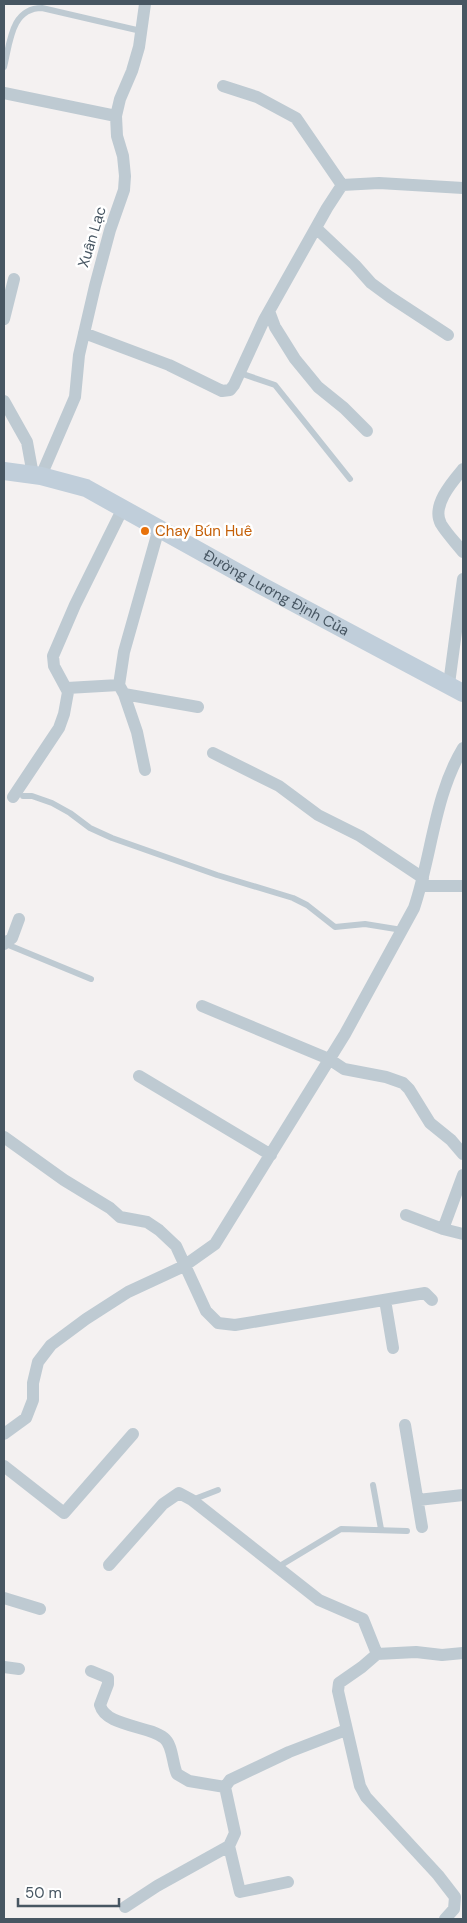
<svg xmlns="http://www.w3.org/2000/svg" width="467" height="1923" font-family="'DM Sans',sans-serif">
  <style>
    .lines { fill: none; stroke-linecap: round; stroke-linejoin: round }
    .lane { stroke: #becad2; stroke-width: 6 }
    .street { stroke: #becad2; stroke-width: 12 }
    .secondary { stroke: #c0ceda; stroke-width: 18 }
    .food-dot { fill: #e8710a; stroke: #fff; stroke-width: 2 }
    .labels { text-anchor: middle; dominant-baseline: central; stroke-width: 5; stroke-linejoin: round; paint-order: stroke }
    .street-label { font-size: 15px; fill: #475662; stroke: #fff }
    .food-label { font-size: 15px; fill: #c56008; stroke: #fff; text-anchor: start }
  </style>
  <rect width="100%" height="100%" fill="#f4f1f1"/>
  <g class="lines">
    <!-- lane -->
    <path class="lane" d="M4,67C10,43 11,8 42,8L141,31
      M240,373L275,385L350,479
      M23,796H32L52,803L70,813L90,828L112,838L217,875L293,898L307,905L335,927L365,924L402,930
      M6,944L91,979
      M373,1485L381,1529
      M192,1500L218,1490
      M278,1567L341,1529L407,1531"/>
    <!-- street -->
    <path class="street" d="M223,86L257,97L296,118L342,185
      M4,93L116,116
      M316,228L355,265L371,283L390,297L448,335
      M269,311L275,327L295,359L318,387L344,408L367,431
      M4,319L14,279
      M84,333L169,365L222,391L230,390L234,385L264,320L327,208L342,185L379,183L463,188
      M4,401L27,442L33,475
      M463,469C452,482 431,506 441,524C447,534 456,543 463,552
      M41,476L75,397L79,355L95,286L110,230L124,190L125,176L123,156L117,136L116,116L120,99L132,71L139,47L145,4
      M449,684L463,579
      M67,688L119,685
      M124,694L198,707
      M213,753L279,786L318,815L360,836L423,878
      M145,770L137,732L124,694L119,685L124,652L159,528
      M13,797L59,728L64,714L68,692L54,666L53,656L75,605L123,508
      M421,886H463
      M4,944L12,938L19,919
      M202,1006L329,1059L344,1069L386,1077L403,1083L409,1089L430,1123L451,1140L463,1154
      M139,1076L271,1155
      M4,1137L64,1180L110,1208L120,1217L147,1222L159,1230L176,1246L206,1311L218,1323L235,1325L425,1293L432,1300
      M463,1175L443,1229L463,1234
      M406,1215L443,1229
      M385,1300L393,1348
      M405,1425L422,1527
      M4,1434L26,1418L33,1400V1383L38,1362L51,1345L86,1319L128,1292L184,1266L215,1244L345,1034L414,908C432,855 434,796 463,748
      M4,1466L64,1513L133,1434
      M418,1500L463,1495
      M109,1565L163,1504L179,1493L192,1500L319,1600L363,1619L377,1654
      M4,1598L40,1609
      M4,1667L19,1669
      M91,1671L108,1678V1684L100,1705C106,1727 148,1725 164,1738C173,1745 172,1763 177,1774L189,1781L225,1787L230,1780L289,1752L346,1730
      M229,1846L240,1892L288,1882
      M125,1907L157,1886L229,1846L235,1833L225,1787
      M445,1919L454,1909L455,1897L438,1875L366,1797L360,1786L338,1691L339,1683L362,1667L377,1654L416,1652L442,1655L463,1653"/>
    <!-- secondary -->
    <path class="secondary" id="s1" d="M4,471L41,476L86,488L264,587L463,693"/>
  </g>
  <!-- markers -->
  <circle class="food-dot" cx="145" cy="531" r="5"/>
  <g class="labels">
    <!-- street labels -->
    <g class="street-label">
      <text transform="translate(92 237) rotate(-73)">Xuân Lạc</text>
      <text stroke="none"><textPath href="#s1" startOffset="301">Đường Lương Định Của</textPath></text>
    </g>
    <!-- food labels -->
    <g class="food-label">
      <text x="155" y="531">Chay Bún Huê</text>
    </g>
  </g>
  <!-- border -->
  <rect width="467" height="1923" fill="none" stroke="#475662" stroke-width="10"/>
  <!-- scale -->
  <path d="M18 1898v8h101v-8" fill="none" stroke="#475662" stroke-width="2.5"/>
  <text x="25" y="1898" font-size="15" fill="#475662" stroke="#ffffff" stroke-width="4" paint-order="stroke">50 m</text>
</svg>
